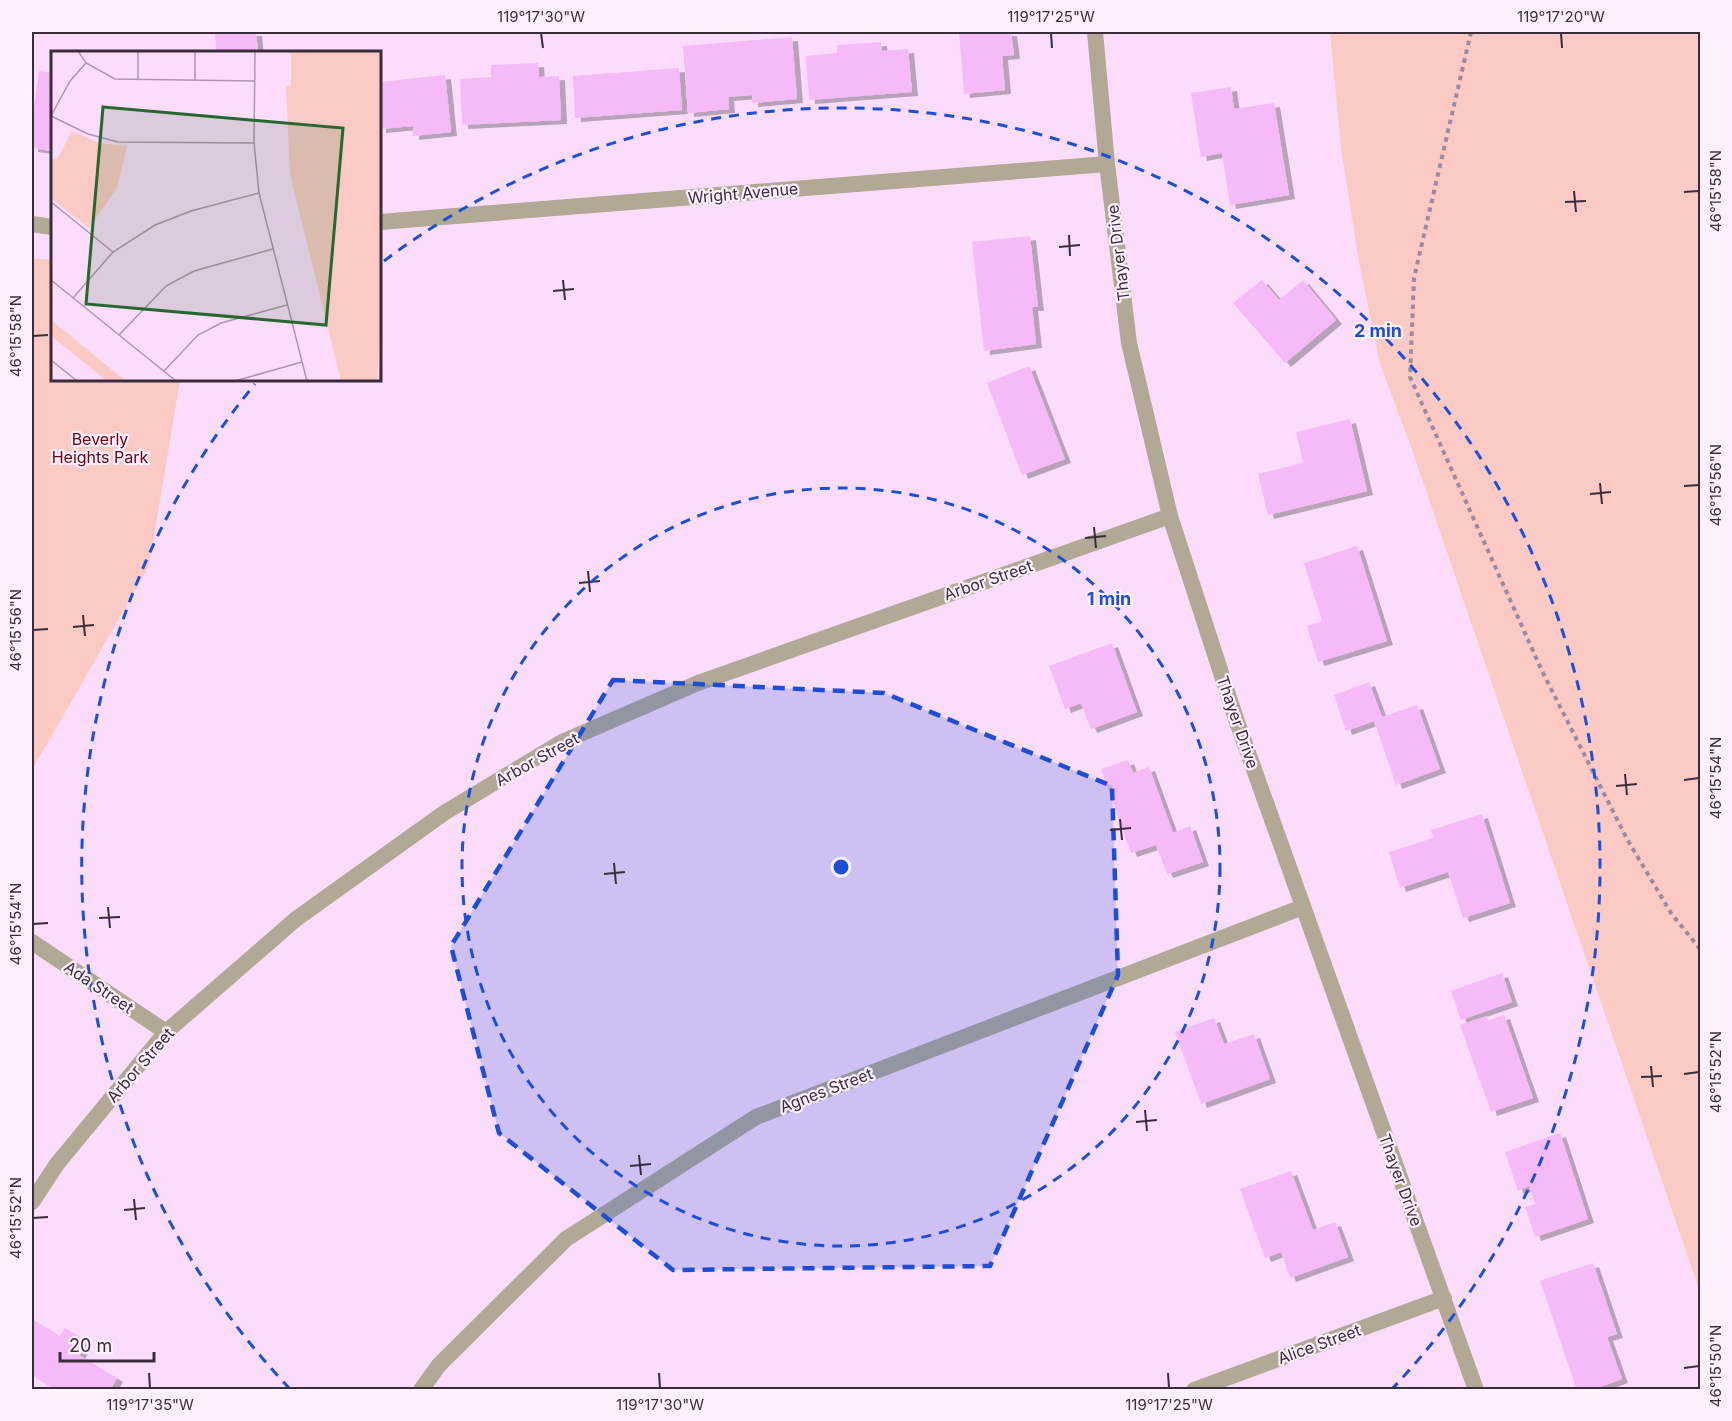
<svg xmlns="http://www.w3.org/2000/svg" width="1732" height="1421" font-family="Inter,sans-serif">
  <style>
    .green { fill: #fbcac4 }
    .building { fill: #f7baf8; filter: url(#shadow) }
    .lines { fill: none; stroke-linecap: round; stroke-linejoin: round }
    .path { stroke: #9f899f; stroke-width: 4; stroke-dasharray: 4.5 4.5; stroke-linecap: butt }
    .minor { stroke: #b1a895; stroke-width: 16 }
    .tertiary { stroke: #b1a895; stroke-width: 16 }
    .marked { fill: #1d4ed8; fill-opacity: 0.2; stroke: #1d4ed8; stroke-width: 4.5; stroke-dasharray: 12 8; stroke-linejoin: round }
    .ticks { fill: none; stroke: #3a2c3a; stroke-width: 2 }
    .ring { fill: none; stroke: #1d4ed8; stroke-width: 3; stroke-dasharray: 10 8 }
    .labels { text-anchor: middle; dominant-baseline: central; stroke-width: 4.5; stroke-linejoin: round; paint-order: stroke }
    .street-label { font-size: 16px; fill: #3a2c3a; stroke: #fff0ff }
    .park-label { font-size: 16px; fill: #6b0007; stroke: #fff0ff }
    .inset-road { fill: none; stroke: #ae96ae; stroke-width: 1.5 }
    .view { fill: #276730; fill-opacity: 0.15; stroke: #276730; stroke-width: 3 }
    .inset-edge { fill: none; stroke: #3a2c3a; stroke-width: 3 }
    .centre { fill: #1d4ed8; stroke: #fff0ff; stroke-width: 3 }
    .ring-label { font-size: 18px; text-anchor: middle; font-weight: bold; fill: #1d4ed8; stroke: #fff0ff; stroke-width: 4.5; stroke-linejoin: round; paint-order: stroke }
    .neatline { fill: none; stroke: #3a2c3a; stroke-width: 2 }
    .ticks-label { font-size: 15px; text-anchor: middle; fill: #3a2c3a }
  </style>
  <defs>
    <filter id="shadow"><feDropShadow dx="6" dy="4" stdDeviation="0" flood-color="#0004"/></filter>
  </defs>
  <rect width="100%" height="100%" fill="#fbddfb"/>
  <!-- green -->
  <path class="green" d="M1330,32H1700V1292L1409,441L1380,364L1359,262L1341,148Z
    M32,258L52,260V380H180L149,566L32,770Z"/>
  <!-- building -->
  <path class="building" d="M215,32H256L258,52H216Z
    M959,32H1011L1014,55L1002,56L1005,90L964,94Z
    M792,37L797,99L752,103V95L728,97L729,109L688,113L683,46Z
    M881,42L882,51L908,49L912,92L809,100L806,56L837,53V45Z
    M538,63L539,77L559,76L561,120L462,125L460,79L491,77V65Z
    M679,68L682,110L575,118L573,76Z
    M39,71L52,73V151L32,148V106H34Z
    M445,75L451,132L413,136V126L380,129V82Z
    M1231,87L1234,109L1274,103L1289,195L1230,205L1222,153L1201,157L1191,93Z
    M1030,236L1038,307H1032L1036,344L984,351L972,242Z
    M1262,280L1279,300L1303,280L1336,320L1285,363L1233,303Z
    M1029,366L1065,459L1022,475L987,383Z
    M1350,419L1367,491L1268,515L1258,474L1303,463L1296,432Z
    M1357,546L1387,641L1318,662L1307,626L1322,621L1304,563Z
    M1112,643L1137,712L1091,729L1081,703L1065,709L1049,666Z
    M1369,682L1382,717L1417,705L1440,769L1396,785L1374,721L1346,731L1334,695Z
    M1128,760L1133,773L1149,767L1173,833L1190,826L1203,862L1167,874L1156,845L1131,853L1101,769Z
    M1482,814L1510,903L1463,918L1448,872L1400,888L1389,852L1433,838L1431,830Z
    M1502,973L1512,1002L1461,1020L1451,991Z
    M1504,1015L1533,1098L1491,1112L1460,1025L1487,1016L1488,1021Z
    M1214,1018L1224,1044L1254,1034L1270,1079L1201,1104L1175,1032Z
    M1560,1133L1588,1219L1535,1237L1525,1207L1535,1204L1529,1186L1518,1191L1505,1152Z
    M1291,1171L1313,1230L1335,1222L1348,1257L1290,1278L1281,1252L1265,1258L1240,1189Z
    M1593,1263L1617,1334L1607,1337L1622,1379L1592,1390H1577L1540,1281Z
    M32,1319L60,1336L65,1328L87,1341L79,1355L117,1378L110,1390H56L32,1375Z"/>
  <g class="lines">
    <!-- path -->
    <path class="path" d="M1471,32L1414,278L1410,377L1542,671L1627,839L1671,913L1700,949"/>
    <!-- minor -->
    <path class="minor" d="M32,942L166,1032
      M32,1202L57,1164L166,1032L296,919L444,813L562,742L698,683L1170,516
      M421,1390L439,1365L566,1239L756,1117L1303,907
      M1194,1390L1444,1298"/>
    <!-- tertiary -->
    <path class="tertiary" d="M1095,32L1107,164L1129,343L1170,516L1236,719L1476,1390
      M380,222L1107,164
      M32,224L52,227"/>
  </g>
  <!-- marked area -->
  <path class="marked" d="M613,680L884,693L1112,786L1118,975L990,1266L673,1270L499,1133L451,946Z"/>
  <!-- ticks -->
  <path class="ticks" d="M541,33L543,48M1051,33L1052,48M1561,33L1562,48M1574,191L1576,212M1684,192L1699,191M1565,202L1586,201M1069,235L1070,256M1059,247L1080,245M563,280L565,300M553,291L574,289M33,336L48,335M1600,483L1602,504M1684,486L1699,485M1590,494L1611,492M1094,527L1096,548M1085,538L1106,536M588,571L590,592M579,583L600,581M83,615L85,636M73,627L94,625M33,630L48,629M1625,774L1627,795M1684,780L1699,778M1616,786L1637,784M1120,819L1122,840M1110,830L1131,828M614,863L616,884M604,874L625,872M108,907L110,928M99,918L120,917M33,924L48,923M1651,1066L1653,1087M1684,1074L1699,1072M1641,1077L1662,1076M1145,1110L1147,1131M1136,1122L1157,1120M639,1155L641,1175M630,1166L651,1164M134,1199L136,1220M124,1210L145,1208M33,1218L48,1217M1684,1368L1699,1366M149,1373L150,1388M659,1373L660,1388M1168,1373L1169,1388"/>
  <!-- distance rings -->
  <g class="ring">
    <circle cx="841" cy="867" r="379"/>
    <path d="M290 1389A759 759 0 0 1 255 384M384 261A759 759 0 0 1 1392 1389"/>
  </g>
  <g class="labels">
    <!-- street labels -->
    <g class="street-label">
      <text transform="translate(743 193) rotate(-5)">Wright Avenue</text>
      <text transform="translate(1118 253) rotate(-97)">Thayer Drive</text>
      <text transform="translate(988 580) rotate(-19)">Arbor Street</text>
      <text transform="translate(1238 722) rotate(71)">Thayer Drive</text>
      <text transform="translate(537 759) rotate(-29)">Arbor Street</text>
      <text transform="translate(99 987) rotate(34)">Ada Street</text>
      <text transform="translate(140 1065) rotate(-49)">Arbor Street</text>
      <text transform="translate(826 1090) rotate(-21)">Agnes Street</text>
      <text transform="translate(1401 1180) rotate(70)">Thayer Drive</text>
      <text transform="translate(1319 1344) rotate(-20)">Alice Street</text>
    </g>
    <!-- park labels -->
    <g class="park-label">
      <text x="100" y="439">Beverly<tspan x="100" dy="18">Heights Park</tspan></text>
    </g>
  </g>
  <!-- overview -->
  <g transform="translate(51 51)">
    <rect width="330" height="330" fill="#fbddfb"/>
    <path d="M240,0H330V271L326,330H290L239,123L235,35L240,34ZM21,80L48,92L76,95L66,137L38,177L0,147V110L8,105ZM0,269L75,330H56L0,285Z" fill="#fbcac4"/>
    <path class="inset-road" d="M27,0L35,12L64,28L203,30M87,0V29M204,0L203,92L208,142L256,330M144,29V0M0,65L37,83L67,91L203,92M0,65L19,30L35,12M0,151L62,201M0,229L125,330M22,247L62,201L104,174L140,160L208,142M68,284L115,235L143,220L222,198M0,309L26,330M113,320L147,284L170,272L236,254M184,330L251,311M329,330L330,289"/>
    <path class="view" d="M52,56L292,77L275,274L35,253Z"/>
    <rect width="330" height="330" class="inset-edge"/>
  </g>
  <circle cx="841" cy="867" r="9" class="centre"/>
  <g class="ring-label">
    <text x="1378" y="337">2 min</text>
    <text x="1109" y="605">1 min</text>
  </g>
  <!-- border -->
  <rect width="1732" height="1421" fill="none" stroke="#fff0ff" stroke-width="66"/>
  <!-- scale -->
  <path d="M60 1352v9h94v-9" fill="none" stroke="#3a2c3a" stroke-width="3"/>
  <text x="69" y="1352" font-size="18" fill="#3a2c3a" stroke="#fff0ff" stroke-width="4.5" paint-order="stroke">20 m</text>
  <rect x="33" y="33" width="1666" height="1355" class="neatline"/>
  <g class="ticks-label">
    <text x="541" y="22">119°17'30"W</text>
    <text x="1051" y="22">119°17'25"W</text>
    <text x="1561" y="22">119°17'20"W</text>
    <text transform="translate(1716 191) rotate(-90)" y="5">46°15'58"N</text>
    <text transform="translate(16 336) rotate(-90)" y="5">46°15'58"N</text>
    <text transform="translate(1716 485) rotate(-90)" y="5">46°15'56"N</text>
    <text transform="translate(16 630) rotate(-90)" y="5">46°15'56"N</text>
    <text transform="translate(1716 778) rotate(-90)" y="5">46°15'54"N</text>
    <text transform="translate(16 924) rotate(-90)" y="5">46°15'54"N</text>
    <text transform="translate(1716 1072) rotate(-90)" y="5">46°15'52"N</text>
    <text transform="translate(16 1218) rotate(-90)" y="5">46°15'52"N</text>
    <text transform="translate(1716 1366) rotate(-90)" y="5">46°15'50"N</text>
    <text x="150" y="1410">119°17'35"W</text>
    <text x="660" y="1410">119°17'30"W</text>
    <text x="1169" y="1410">119°17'25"W</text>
  </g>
</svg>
